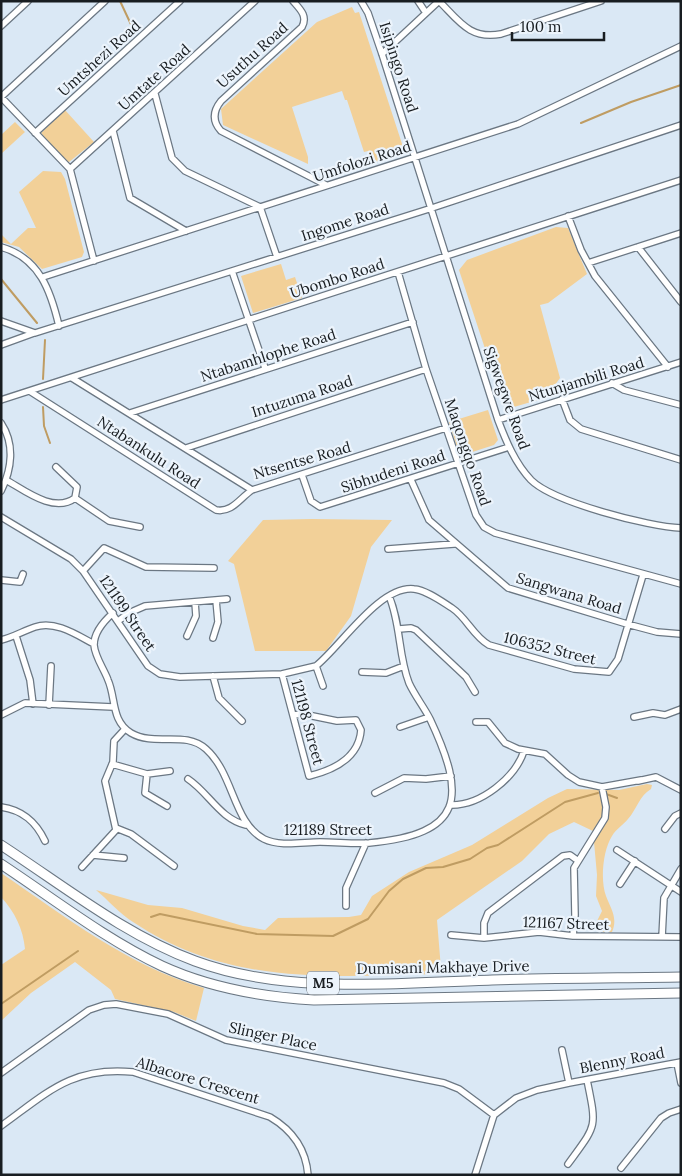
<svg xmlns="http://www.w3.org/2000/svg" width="682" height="1176" font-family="Lora,serif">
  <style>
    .green { fill: #f2d098 }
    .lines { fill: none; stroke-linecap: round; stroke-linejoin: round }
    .stream { stroke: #bf9c62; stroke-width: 2 }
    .street-casing { stroke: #6b7783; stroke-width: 8 }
    .primary-casing { stroke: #6b7783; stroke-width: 11 }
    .street { stroke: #fff; stroke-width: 5.5 }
    .primary { stroke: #fff; stroke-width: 9 }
    .labels { text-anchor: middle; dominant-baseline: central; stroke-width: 4.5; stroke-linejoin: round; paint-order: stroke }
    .shield { fill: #ecf4fc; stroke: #585e63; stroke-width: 1 }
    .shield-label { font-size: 14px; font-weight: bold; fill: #181d21 }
    .street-label { font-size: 15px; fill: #181d21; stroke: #ecf4fc }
  </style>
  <rect width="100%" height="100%" fill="#dae8f5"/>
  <!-- green -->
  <path class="green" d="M352,7L355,13L359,12L405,153L372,163L368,151L364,152L347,100H345L342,91L292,107L308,157V164L223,125L221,109L317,22Z
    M65,110L94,142L69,162L65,161L41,133Z
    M15,122L25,132L1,154V135Z
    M43,171L61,172L65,179L84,252L82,257L42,269L19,247L1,242V234L11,244L28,228H36L19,192Z
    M556,227L568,228L587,274L548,303L540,305L560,378L552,389L540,396L541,399L507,409L503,403L459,270L467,260Z
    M281,264L286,280L295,277L302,298L253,313L241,276Z
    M488,410L498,440L494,445L460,456L449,422Z
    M312,519L392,520L371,547L351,616L326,651H255L234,564L228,561L263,520Z
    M647,784L652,785L651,789C639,796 637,809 628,819C623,825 616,829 612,836C603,850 600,880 606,896C611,909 618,918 612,932H604L598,929L597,921L602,911L596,896L597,875L593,831L574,822L549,834L522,861L437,920L441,969L434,974C326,977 228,985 133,922C120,914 108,900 96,890L148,905L182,908L243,926L265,930L278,918L349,917L361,915L372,896L409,872L472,845L548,798L567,789L619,790Z
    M1,873C66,917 128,966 204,988L196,1021L174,1012L115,999L111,990L75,962L31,993L1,1021V965L25,949C23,929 15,912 1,897Z"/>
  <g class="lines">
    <!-- stream -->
    <path class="stream" d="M120,1L135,33
      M581,123L631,102L681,85
      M1,279L37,323
      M43,379L45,340
      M43,407L44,426L50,443
      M606,794L617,798
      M151,917L160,914L257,934L333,936L368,919L389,891L403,879L426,868L443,867L470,859L487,848L498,845L565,802L598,793
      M1,1004L78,951"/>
    <defs>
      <path id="street" d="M293,1C300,9 308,16 302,27L221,101C213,111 212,121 221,131L326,185
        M361,1L368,13L382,54L498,420C506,441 515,463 531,480C553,502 649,527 681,528
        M418,1L426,13
        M439,1C459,21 470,40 501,34L601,1
        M1,26L28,1
        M382,54L439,1
        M155,94L172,158L185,171L260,207L277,257
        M1,97L70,169L94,261
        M1,97L105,1
        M113,131L130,198L186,231
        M35,133L180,1
        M70,169L255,1
        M568,216L581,250L595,276L668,367
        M1,247C40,258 51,292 59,326
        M638,247L681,302
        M588,263L681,233
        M232,271L265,368
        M398,272L426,369L476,515L484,527L495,533L681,584
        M43,277L518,124L681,46
        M1,321L35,333L432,208L681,125
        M1,345L34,333
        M72,378L252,490
        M612,383L624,390L681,405
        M31,392L216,510C232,513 240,498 252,490L446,428
        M562,399L570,420L581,429L681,460
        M1,400L681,180
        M130,413L413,322
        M498,420L681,362
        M1,423C15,444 12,469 1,491
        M186,448L426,369
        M302,475L311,501L320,507L509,447
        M6,480C24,490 54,514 75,498L77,487L56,467
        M411,480L429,520L508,588L627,624L657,632L681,634
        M75,498L109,521L140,527
        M1,517L71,559L83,571L148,666L160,674L180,677L282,674L316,666L323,686
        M388,549L454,544
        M83,571L104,548L146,567L214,568
        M1,580L20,582L23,574
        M113,613C104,621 94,632 94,645C95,657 104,669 108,680C116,698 111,721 131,733C155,747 185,730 206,749C234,774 233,823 264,839C280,847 303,842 320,842C337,842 353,844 369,843C464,834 467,798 430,719C424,707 415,696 409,683C398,655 401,624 389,596
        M118,621L129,613L145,606L227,599
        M399,629L411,628L416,630L466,677L475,692
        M16,636L30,680L33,704
        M187,636L196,616L195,602
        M213,638L218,622L216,600
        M1,640C14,637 23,631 35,627C55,620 77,635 94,644
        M316,666C341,646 380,585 414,589C426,590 441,601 452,608C467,618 473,636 489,645L574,669L609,672L618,659L643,575
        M362,672L386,673L404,666
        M282,674C291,708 300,742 309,776C334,770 359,758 361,730L356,720L337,721L303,714L293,715
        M213,676L219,698L242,721
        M49,705L51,666
        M1,715L25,703L113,707
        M634,717L653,713L665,715L681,709
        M476,722H488L505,743L518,749L545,754L568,775L579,782L602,787L641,780
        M400,727L429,717
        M112,764L147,774L170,771
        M147,774L145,793L167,806
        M188,779C209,793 220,819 246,825
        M638,781L656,777L681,790
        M375,793L404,778L426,779L451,776
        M452,805C481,805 515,778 524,751
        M1,807C23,810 36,822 45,841
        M116,828L131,834L174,866
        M665,829L675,816L681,813
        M617,850L681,892
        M93,855L124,858
        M82,867L116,830L105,781L113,762L114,741L125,729
        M620,884L635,861
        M346,906V888L366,843
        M451,935L484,938L539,932L573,936L681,937
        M573,936L575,915L574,868L605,818L606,807L602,787
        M662,937L664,898L681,869
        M484,938V923L488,913L563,856L570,855L577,860
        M562,1050L569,1083
        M677,1063L681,1083
        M1,1073L89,1010L104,1005L116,1004L168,1014L226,1040L444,1083L459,1089L494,1115
        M1,1126C47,1093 72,1066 133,1072L270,1117C292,1130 306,1149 308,1175
        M568,1164C597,1124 597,1129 587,1080
        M621,1168L661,1118L669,1113L681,1109
        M475,1175L494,1115L516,1098L537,1090L569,1083L681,1062"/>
      <path id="primary" d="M1,845C64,886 125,935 195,961C286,995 397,983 492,980C555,978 618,978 681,977
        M1,864C54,899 105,939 162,966C210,988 261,997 314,1000L681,993"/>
    </defs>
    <!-- street casing -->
    <use href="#street" class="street-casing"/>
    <!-- primary casing -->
    <use href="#primary" class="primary-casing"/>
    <!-- street -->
    <use href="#street" class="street"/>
    <!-- primary -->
    <use href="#primary" class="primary"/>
  </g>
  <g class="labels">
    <!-- shield labels -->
    <rect class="shield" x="307" y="971.5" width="32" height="23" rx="4"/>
    <g class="shield-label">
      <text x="323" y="983">M5</text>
    </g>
    <!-- street labels -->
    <g class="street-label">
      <text transform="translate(252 55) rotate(-42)">Usuthu Road</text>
      <text transform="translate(99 58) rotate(-42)">Umtshezi Road</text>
      <text transform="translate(399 67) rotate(72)">Isipingo Road</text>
      <text transform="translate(154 77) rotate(-42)">Umtate Road</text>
      <text transform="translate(362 161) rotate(-18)">Umfolozi Road</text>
      <text transform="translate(345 222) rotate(-18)">Ingome Road</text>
      <text transform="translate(337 278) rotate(-18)">Ubombo Road</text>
      <text transform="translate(268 355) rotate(-18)">Ntabamhlophe Road</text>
      <text transform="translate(586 379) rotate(-17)">Ntunjambili Road</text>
      <text transform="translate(302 396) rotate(-18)">Intuzuma Road</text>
      <text transform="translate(507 398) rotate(70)">Sigwegwe Road</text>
      <text transform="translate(149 452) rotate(33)">Ntabankulu Road</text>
      <text transform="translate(468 452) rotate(71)">Maqongqo Road</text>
      <text transform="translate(302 460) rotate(-16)">Ntsentse Road</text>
      <text transform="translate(393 471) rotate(-18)">Sibhudeni Road</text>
      <text transform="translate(569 593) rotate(17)">Sangwana Road</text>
      <text transform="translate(128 613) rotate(56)">121199 Street</text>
      <text transform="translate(550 648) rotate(14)">106352 Street</text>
      <text transform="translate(308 722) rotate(75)">121198 Street</text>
      <text x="328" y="829">121189 Street</text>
      <text transform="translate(566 923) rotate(2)">121167 Street</text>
      <text transform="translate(443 967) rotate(-1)">Dumisani Makhaye Drive</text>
      <text transform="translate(273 1036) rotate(12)">Slinger Place</text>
      <text transform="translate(622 1060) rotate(-11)">Blenny Road</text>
      <text transform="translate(198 1080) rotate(17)">Albacore Crescent</text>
    </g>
  </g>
  <!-- border -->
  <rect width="682" height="1176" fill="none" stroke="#181d21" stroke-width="5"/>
  <!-- scale -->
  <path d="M512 32v8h92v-8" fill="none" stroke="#181d21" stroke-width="2.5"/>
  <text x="520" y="32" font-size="15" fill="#181d21" stroke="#ecf4fc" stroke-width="4" paint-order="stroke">100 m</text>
</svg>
